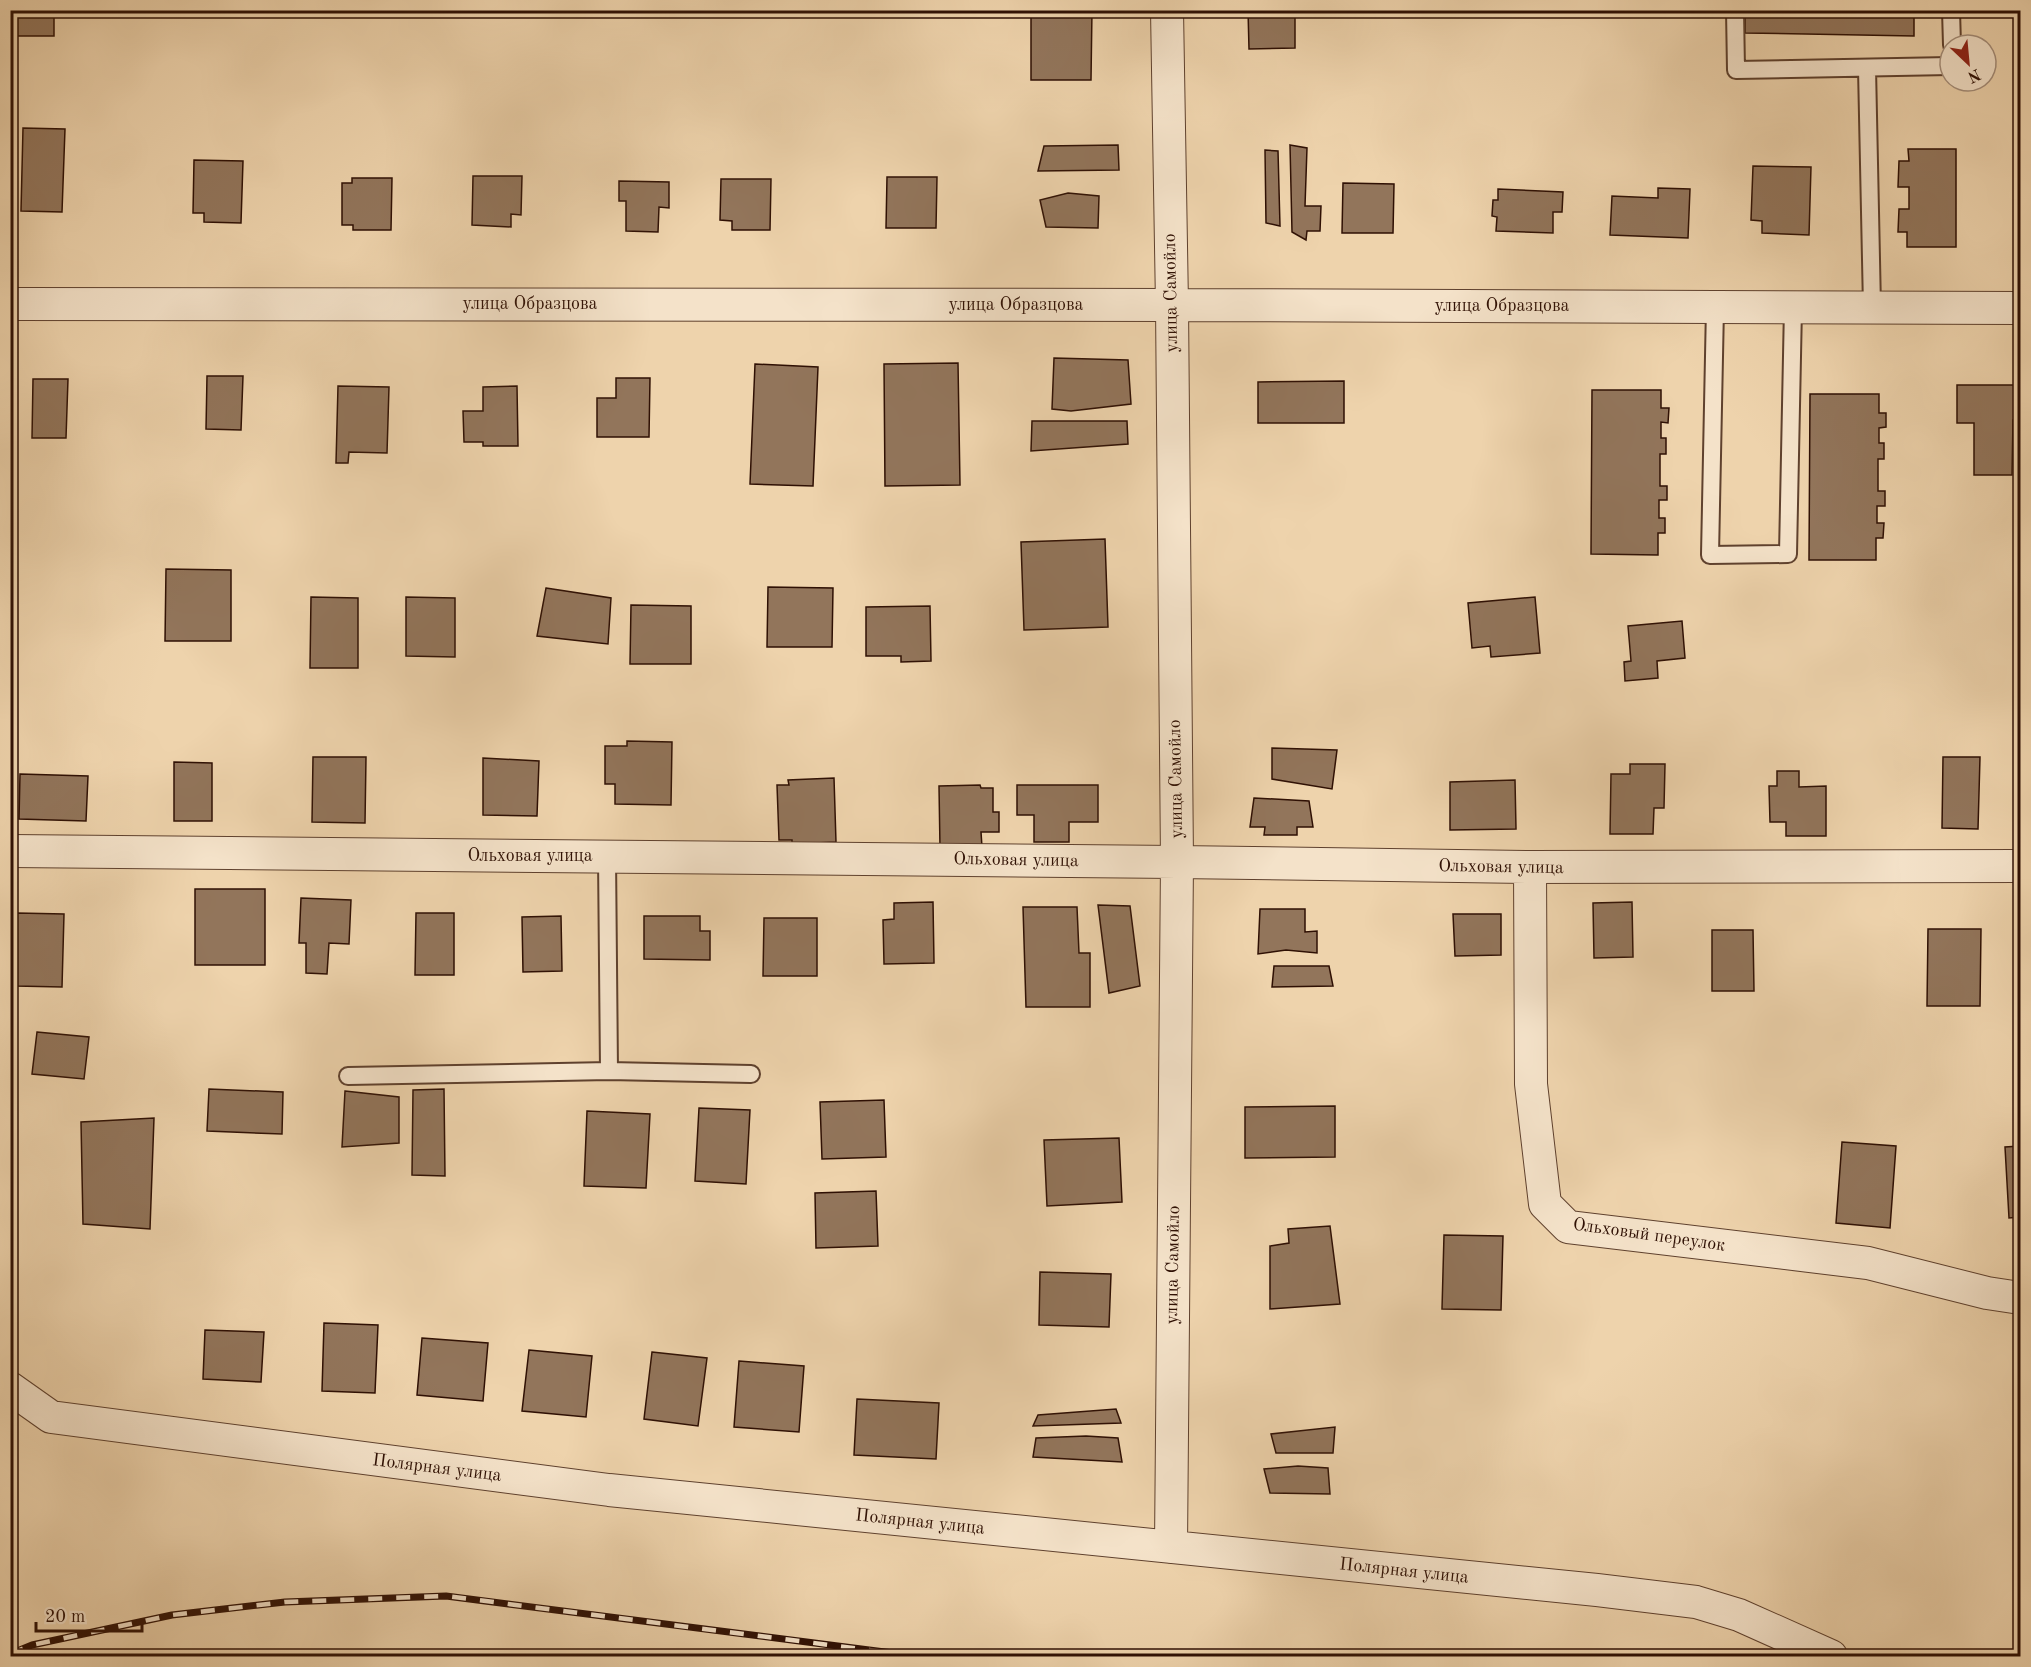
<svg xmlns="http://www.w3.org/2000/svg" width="2031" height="1667" font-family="'Old Standard TT',serif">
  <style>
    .building { fill: #92755b; stroke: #2f1004; stroke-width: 1.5 }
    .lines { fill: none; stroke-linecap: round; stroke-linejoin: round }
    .lane-casing { stroke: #5f412e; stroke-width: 20 }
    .street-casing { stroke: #5f412e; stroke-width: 34 }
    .lane { stroke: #f4e2c9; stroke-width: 16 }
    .street { stroke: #f4e2c9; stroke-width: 32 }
    .rail-casing { stroke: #2f1004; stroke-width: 7 }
    .rail { stroke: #f4e2c9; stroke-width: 4.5; stroke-dasharray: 14; stroke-linecap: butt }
    .labels { text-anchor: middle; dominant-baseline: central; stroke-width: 4.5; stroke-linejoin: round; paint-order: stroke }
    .street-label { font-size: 18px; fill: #2f1004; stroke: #f4e2c9 }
  </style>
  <rect width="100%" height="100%" fill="#eed3ac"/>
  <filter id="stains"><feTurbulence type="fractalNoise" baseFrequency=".00333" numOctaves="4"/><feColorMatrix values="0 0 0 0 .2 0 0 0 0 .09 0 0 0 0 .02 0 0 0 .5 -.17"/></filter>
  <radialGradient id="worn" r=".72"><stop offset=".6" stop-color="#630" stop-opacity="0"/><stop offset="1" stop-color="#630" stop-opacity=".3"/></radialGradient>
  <!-- building -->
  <path class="building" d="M10,10H54V36H10Z
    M1031,10H1092L1091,80H1031Z
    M1248,10H1295V48L1249,49Z
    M1745,10H1911V13H1914V36L1745,33Z
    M23,128L65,129L62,212L21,211Z
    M1118,145L1119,170L1038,171L1044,146Z
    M1290,145L1307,148L1305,206H1321L1320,231H1307L1306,240L1292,232Z
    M1908,149H1956V247H1907V232H1898L1899,209H1909V187H1898L1899,161H1909Z
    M1265,150L1278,151L1280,226L1266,223Z
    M194,160L243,161L241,223L204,222V213H193Z
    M1753,166L1811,167L1809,235L1762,233V221L1751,220Z
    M473,176H522L521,215L511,214V227L472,225Z
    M887,177H937L936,228H886Z
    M352,178H392L391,230H353V225H342V183H352Z
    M721,179H771L770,230H732V221L720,220Z
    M619,181L669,182V208L659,207L658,232L626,231V201H619Z
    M1343,183L1394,184L1393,233H1342Z
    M1658,188L1690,189L1688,238L1610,235L1612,196L1658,198Z
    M1498,189L1563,192L1562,212H1553V233L1496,231L1497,217L1492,216L1493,200H1498Z
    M1068,193L1099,196L1098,228L1046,227L1040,200Z
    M1054,358L1128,360L1131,404L1071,411L1052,409Z
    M958,363L960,485L885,486L884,364Z
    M755,364L818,367L813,486L750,484Z
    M207,376H243L241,430L206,429Z
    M616,378H650L649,437H597V398H616Z
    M33,379H68L66,438H32Z
    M1344,381V423H1258V382Z
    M1957,385H2020V420H2013L2012,475H1974V423H1957Z
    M338,386L389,387L387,453L349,452L348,463H336Z
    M517,386L518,446H483V442H464L463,411H483V387Z
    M1592,390H1661V408H1669L1668,423L1661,422V438H1666V454H1660V486H1667V500H1659V518H1665V533H1658V555L1591,554Z
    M1810,394H1879V413H1886V427L1879,428V443H1884V459H1878V491H1885V506H1877V523H1884L1883,538H1876V560H1809Z
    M1032,421H1127L1128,444L1031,451Z
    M1105,539L1108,627L1024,630L1021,542Z
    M166,569L231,570V641H165Z
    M768,587L833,588L832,647H767Z
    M546,588L611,598L608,644L537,636Z
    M311,597L358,598V668H310Z
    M406,597L455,598V657L406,656Z
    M1535,597L1540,653L1491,657L1490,646L1472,648L1468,603Z
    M631,605L691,606V664H630Z
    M930,606L931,661L901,662V656H866V607Z
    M1682,621L1685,658L1657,661L1658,678L1625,681L1624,662L1631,661L1628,626Z
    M627,741L672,742L671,805L615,804V784H605V746H627Z
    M1272,748L1337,750L1332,789L1272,779Z
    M313,757H366L365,823L312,822Z
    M1943,757H1980L1978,829L1942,828Z
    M483,758L539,761L537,816L483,815Z
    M174,762L212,763V821H174Z
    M1630,764H1665L1664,808H1654L1653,834H1610L1611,774H1630Z
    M1777,771H1799V787L1826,786V836H1786V822H1770L1769,786H1777Z
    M20,774L88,776L86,821L19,819Z
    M834,778L836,842L792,844V840H779L777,785H789L788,780Z
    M1515,780L1516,829L1450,830V782Z
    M980,785L981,788H993V812H999V832H981L982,847L940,848L939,786Z
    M1017,785H1098V822H1069V842H1034V815H1017Z
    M1254,798L1309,801L1313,827H1297V835H1264L1265,827H1250Z
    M195,889H265V965H195Z
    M301,898L351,900L349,944L329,943L327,974L306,973V943H299Z
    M933,902L934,963L884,964L883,920L894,919V903Z
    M1632,902L1633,957L1594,958L1593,903Z
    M1098,905L1130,906L1140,986L1109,993Z
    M1023,907H1077L1079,953H1090V1007H1026Z
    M1260,909H1305V932L1317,931V953L1286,950L1258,954Z
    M17,913L64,914L62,987L16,986Z
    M416,913H454V975H415Z
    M1453,914H1501V955L1455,956Z
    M561,916L562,971L523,972L522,917Z
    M644,916H700V931H710V960L644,959Z
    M764,918H817V976H763Z
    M1928,929H1981L1980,1006H1927Z
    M1712,930H1753L1754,991H1712Z
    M1274,966H1329L1333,986L1272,987Z
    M37,1032L89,1037L84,1079L32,1074Z
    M209,1089L283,1092L282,1134L207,1131Z
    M444,1089L445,1176L412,1175L413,1090Z
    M345,1091L399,1097V1143L342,1147Z
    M884,1100L886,1157L822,1159L820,1102Z
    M1335,1106V1157L1245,1158V1107Z
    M699,1108L750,1110L746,1184L695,1181Z
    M587,1111L650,1114L646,1188L584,1186Z
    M154,1118L150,1229L83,1224L81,1122Z
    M1119,1138L1122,1202L1047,1206L1044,1140Z
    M1842,1142L1896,1146L1890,1228L1836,1223Z
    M2020,1146V1217L2009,1218L2005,1147Z
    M876,1191L878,1246L816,1248L815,1193Z
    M1330,1226L1340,1304L1270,1309V1246L1289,1243L1288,1229Z
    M1444,1235L1503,1236L1501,1310L1442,1309Z
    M1040,1272L1111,1274L1109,1327L1039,1325Z
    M324,1323L378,1325L375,1393L322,1391Z
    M205,1330L264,1332L261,1382L203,1379Z
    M422,1338L488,1343L483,1401L417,1395Z
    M529,1350L592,1356L586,1417L522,1411Z
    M652,1352L707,1358L698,1426L644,1419Z
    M739,1361L804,1366L799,1432L734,1427Z
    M857,1399L939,1403L936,1459L854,1455Z
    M1116,1409L1121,1423L1033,1426L1038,1415Z
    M1335,1427L1333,1453H1276L1271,1434Z
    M1086,1436L1118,1438L1122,1462L1033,1457L1036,1438Z
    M1298,1466L1328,1468L1330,1494L1270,1493L1264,1469Z"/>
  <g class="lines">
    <defs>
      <path id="lane" d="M1735,10L1736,70L1950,66
        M1951,10L1952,45
        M1867,68L1872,307
        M1715,307L1710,555L1788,554L1793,307
        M607,856L609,1071
        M348,1076L609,1071L751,1074"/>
      <path id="street" d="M1167,10L1172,305L1177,862L1171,1547
        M10,304L1172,305L2020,308
        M10,851L1177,862L1530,867L2020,866
        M1530,867L1531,1084L1545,1204L1568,1227L1868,1263L1987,1293L2020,1298
        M10,1388L51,1417L609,1490L1597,1590L1696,1602L1739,1615L1831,1656"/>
    </defs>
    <!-- lane casing -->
    <use href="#lane" class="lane-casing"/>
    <!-- street casing -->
    <use href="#street" class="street-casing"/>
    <!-- lane -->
    <use href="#lane" class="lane"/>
    <!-- street -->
    <use href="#street" class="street"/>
    <defs>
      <path id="rail" d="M10,1654L32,1645L172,1615L285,1602L446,1596L916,1656"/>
    </defs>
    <!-- rail casing -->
    <use href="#rail" class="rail-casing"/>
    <!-- rail -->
    <use href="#rail" class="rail"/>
  </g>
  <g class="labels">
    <!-- street labels -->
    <g class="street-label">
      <text transform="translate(1171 293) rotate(-91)">улица Самойло</text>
      <text x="530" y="304">улица Образцова</text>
      <text x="1016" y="305">улица Образцова</text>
      <text x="1502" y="306">улица Образцова</text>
      <text transform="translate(1176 779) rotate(-91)">улица Самойло</text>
      <text x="530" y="856">Ольховая улица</text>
      <text transform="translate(1016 860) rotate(1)">Ольховая улица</text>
      <text transform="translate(1501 867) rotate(1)">Ольховая улица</text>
      <text transform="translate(1649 1235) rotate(8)">Ольховый переулок</text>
      <text transform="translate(1173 1265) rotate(-89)">улица Самойло</text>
      <text transform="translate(437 1468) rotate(7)">Полярная улица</text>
      <text transform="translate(920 1522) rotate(6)">Полярная улица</text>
      <text transform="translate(1404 1571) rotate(6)">Полярная улица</text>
    </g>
  </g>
  <!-- margin -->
  <rect width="2031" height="1667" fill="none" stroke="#eed3ac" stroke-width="36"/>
  <rect x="12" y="12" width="2007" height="1643" fill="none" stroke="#2f1004" stroke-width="3"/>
  <rect x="18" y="18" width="1995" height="1631" fill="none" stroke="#2f1004" stroke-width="1.5"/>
  <!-- north arrow -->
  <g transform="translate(1968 63) rotate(154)"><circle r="28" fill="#f4e2c9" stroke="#a58e7a" stroke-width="1.5"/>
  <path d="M0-4.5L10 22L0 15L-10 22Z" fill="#8f2418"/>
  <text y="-9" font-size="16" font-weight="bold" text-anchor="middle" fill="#2f1004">N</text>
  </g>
  <!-- scale -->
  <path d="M36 1622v9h106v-9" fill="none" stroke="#2f1004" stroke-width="3"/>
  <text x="45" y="1622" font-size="18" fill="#2f1004" stroke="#f4e2c9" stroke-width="4.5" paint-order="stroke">20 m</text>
  <rect width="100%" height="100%" filter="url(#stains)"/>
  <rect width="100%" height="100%" fill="url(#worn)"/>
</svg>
